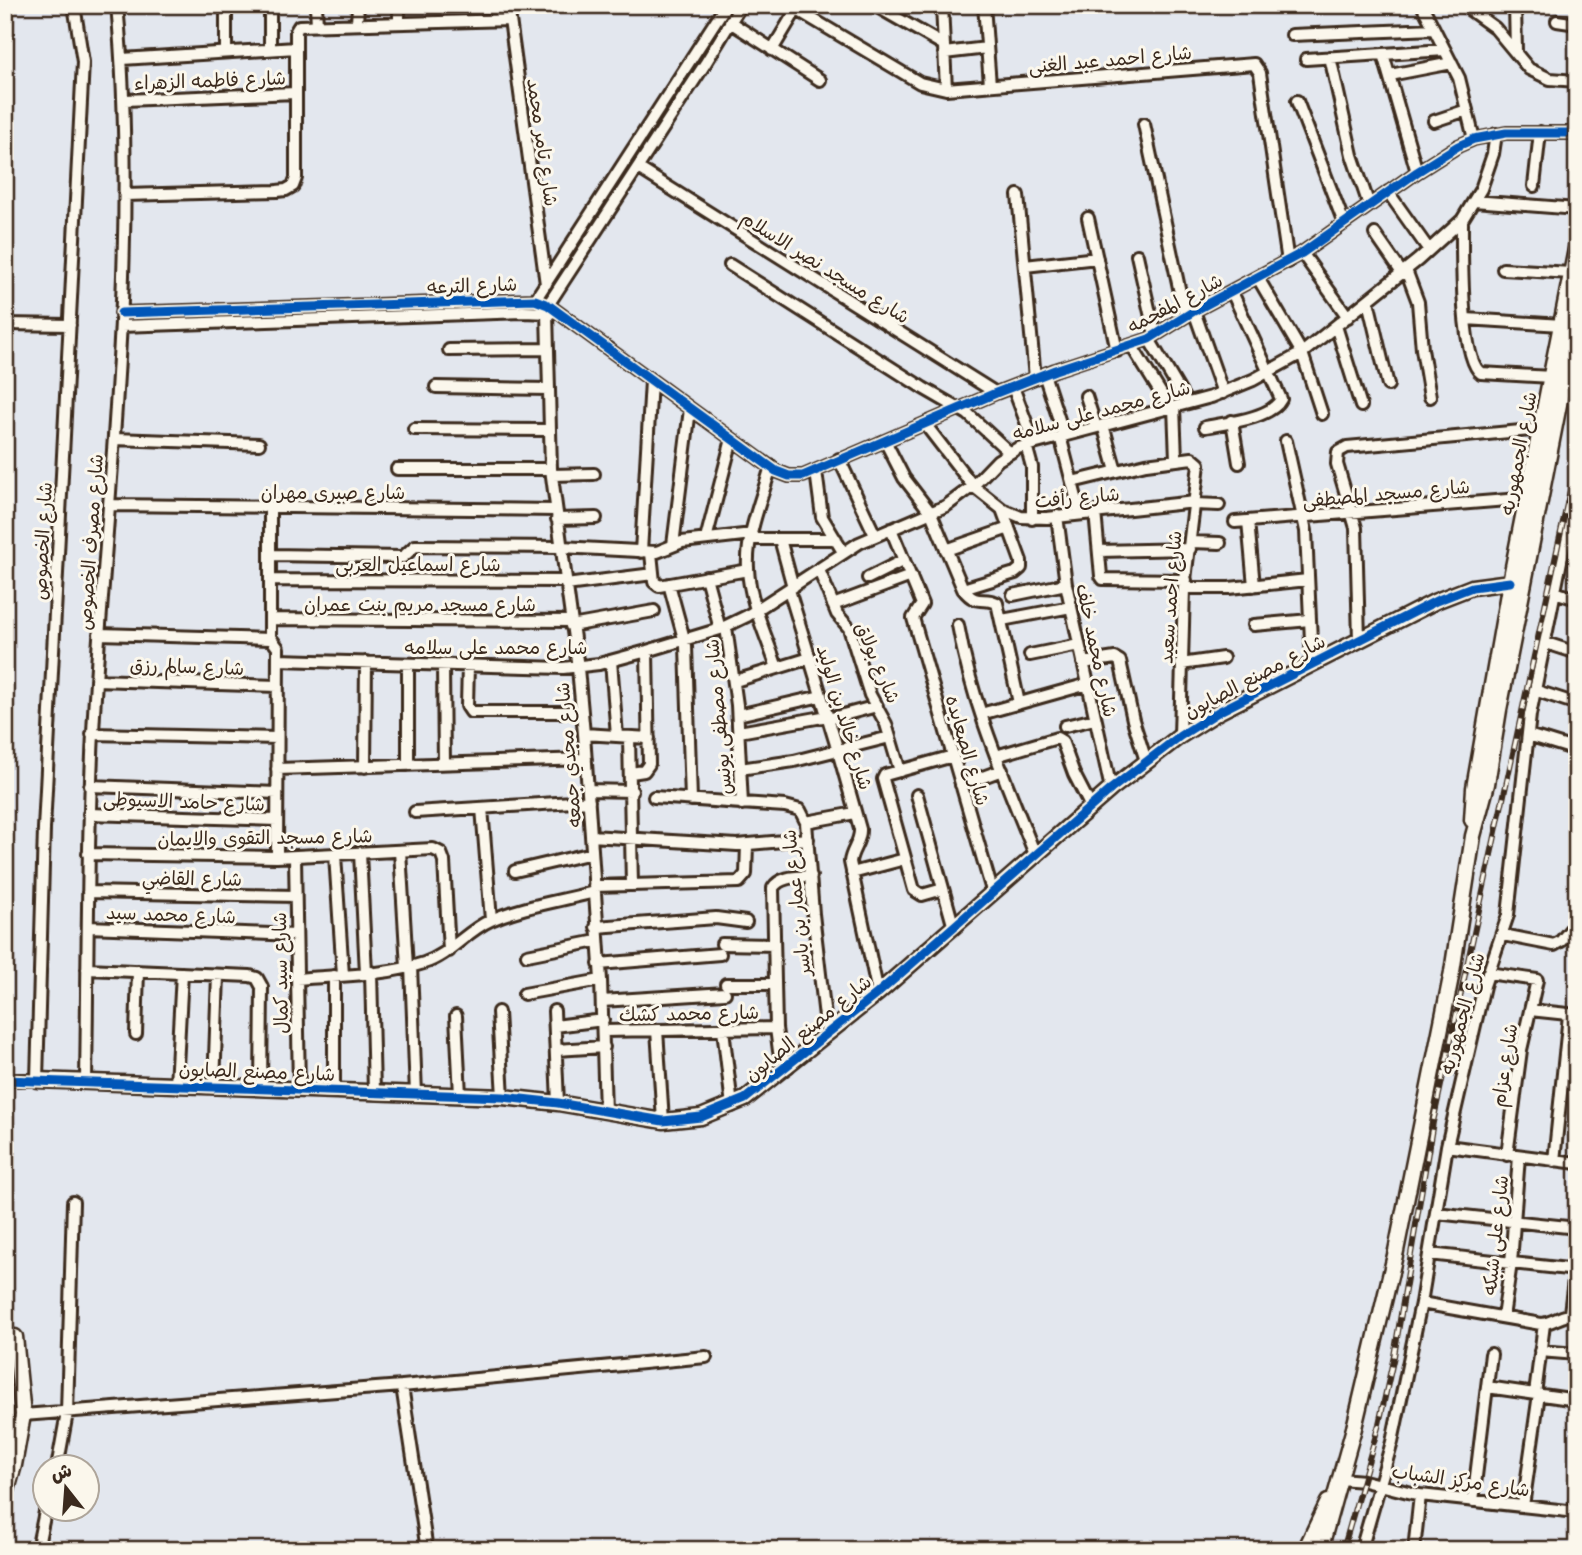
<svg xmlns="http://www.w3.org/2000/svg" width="1582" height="1555" font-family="'Playpen Sans','Playpen Sans Arabic',sans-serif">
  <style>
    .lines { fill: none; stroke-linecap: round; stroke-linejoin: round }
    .street-casing { stroke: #3b2a1e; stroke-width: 16 }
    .secondary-casing { stroke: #3b2a1e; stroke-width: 19 }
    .street { stroke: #fbf7ec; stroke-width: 10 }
    .secondary { stroke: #fbf7ec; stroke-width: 14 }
    .rail-casing { stroke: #3b2a1e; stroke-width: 6 }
    .rail { stroke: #fbf7ec; stroke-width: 3.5; stroke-dasharray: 10; stroke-linecap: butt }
    .cycleway-casing { stroke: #fbf7ec; stroke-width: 13 }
    .cycleway { stroke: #0057b8; stroke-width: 9 }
    .labels { text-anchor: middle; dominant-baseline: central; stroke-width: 6; stroke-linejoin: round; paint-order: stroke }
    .street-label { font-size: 19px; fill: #3b2a1e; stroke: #fbf7ec }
  </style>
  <rect width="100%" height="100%" fill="#e3e7ee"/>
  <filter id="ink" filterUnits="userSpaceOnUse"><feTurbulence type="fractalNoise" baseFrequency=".0143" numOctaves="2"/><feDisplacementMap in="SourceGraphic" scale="14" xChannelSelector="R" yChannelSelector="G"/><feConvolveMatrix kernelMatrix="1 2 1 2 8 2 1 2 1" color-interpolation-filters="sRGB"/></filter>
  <g filter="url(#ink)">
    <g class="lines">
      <defs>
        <path id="street" d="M226,5V52
          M270,5V49
          M316,5L317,25
          M399,5V23
          M508,5L546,284
          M789,5L920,83L946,89L1254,64L1260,73L1288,262
          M874,5L944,45
          M942,5L946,89
          M984,5L990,85
          M1422,5L1459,78L1474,139
          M1463,5L1495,28L1529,69L1550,79L1577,81
          M1515,5L1516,51
          M1557,21L1577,24
          M730,22L820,80
          M357,24L358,5
          M1292,35L1434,29
          M772,50L796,10
          M944,53L987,48
          M1383,54L1417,172
          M1330,57L1352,155L1369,205
          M122,59L296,48
          M1306,59L1445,50
          M1390,75L1452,63
          M125,100L296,93
          M1297,101L1344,223
          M1434,121L1467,110
          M1144,124L1185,316
          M638,168L996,393
          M1534,186L1540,132
          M1388,192L1429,250
          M125,195L277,191L286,190L293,186L296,178V31L299,26L510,20
          M1018,195L1035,378
          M1474,201L1577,209
          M1088,218L1117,351
          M1462,220C1462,247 1460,359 1481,373L1552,377
          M1375,234L1402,273
          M1302,253L1348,317
          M1137,255L1155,335
          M730,265L923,388L968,414L1009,452
          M1025,266L1097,258
          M1503,269L1571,273
          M1406,270L1418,302L1422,349L1430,397
          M1258,278L1302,353L1322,414
          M535,300L726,5
          M1368,301L1388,385
          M548,305L705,64L741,5
          M1194,311L1223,393
          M547,312L551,469L578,668L584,734L601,980L605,1112
          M121,313L535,300L548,305L776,471L789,476H803L996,393L1055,370L1149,339L1194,311L1302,253L1417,172L1458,146L1474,139L1506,133H1577
          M1466,319L1562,325
          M5,324L70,325
          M121,326L523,312L551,313
          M1336,326L1361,406
          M1149,339L1187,403
          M1131,345L1170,408
          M449,350L548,349
          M1044,374L1064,435
          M436,387L549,389
          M1013,387L1034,443
          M1086,396L1096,427
          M1174,407L1176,459
          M1232,421L1239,463
          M925,424L973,486L1002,509L1021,517L1047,518L1195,502
          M1103,425L1116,471
          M1205,427C1225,423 1271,419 1281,399L1232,292
          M414,429L550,430
          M1060,436L1080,513
          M114,439L259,444
          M885,441L904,478L931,513L963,589C977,607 983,596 997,603L1019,703
          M1286,441L1306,531L1312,663
          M1026,445L1032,467V519
          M839,459L875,535
          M771,466C762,499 746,534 748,568C749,601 767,637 777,668
          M397,469H551
          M816,471L822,517L843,552
          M552,475L594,474
          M1072,482L1146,464L1192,458L1199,464L1184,588L1180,736
          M1195,504L1219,505
          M110,505L556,510
          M270,508V637L278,648L277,857
          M1095,512L1101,576L1103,579L1186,580
          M1057,516L1066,584L1111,789
          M557,519L596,518
          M1248,521L1254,586
          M1235,522L1532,498
          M891,529L922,604L913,618L993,894
          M706,539L732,439
          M750,539H836
          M780,539L793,587
          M1191,542L1220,543
          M673,545L690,409
          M946,550L1009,528
          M1099,551L1190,549
          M641,552L651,381
          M651,553L654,582L659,586L748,570
          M270,555L403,557L415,546L561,547L657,552L682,542L752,534
          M819,570L837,614L849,628L870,695L886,724L900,771
          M706,577L720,629
          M868,578L904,560
          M270,580L565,581
          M669,584L686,646L691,800
          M566,585L653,574
          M1184,588H1229L1308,580
          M963,589L1015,573L1021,568V561L1002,509
          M789,590L838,751L860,829C861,842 851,850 850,862L878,993
          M1554,592L1577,599
          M1013,595L1066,584
          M833,605L911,576
          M270,619L571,621
          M1002,620L1071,607
          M958,625C972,706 1006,781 1036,857
          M1254,625L1310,620
          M571,626L654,611
          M726,627L737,705L742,804
          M99,634L270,639
          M1359,640L1356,528L1337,464L1338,452L1347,447L1358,446L1542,429
          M1543,642L1577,653
          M1030,655L1079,645
          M278,660L563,668L599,664L647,651L720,629L747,616L859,543L946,506L973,486L998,460L1018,448L1211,397L1253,380L1302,353L1418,260L1462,220L1481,189L1493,154L1496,134
          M611,661L617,736
          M1083,663L1115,658L1120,661L1133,720L1146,761
          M1181,664L1223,658
          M443,665L444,764
          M468,665L467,706L471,712H582
          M96,680L278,686
          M735,681L810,658
          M1534,690L1577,704
          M981,714L1088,684
          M738,715L821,696
          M828,719L877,706
          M1065,726L1095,719
          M739,732L828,716
          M92,734L277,738
          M584,734L649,738
          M1528,735L1577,750
          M629,737L632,885
          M996,756L1057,738L1062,741L1074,774L1091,807
          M408,765V664
          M365,767L366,662
          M277,769L586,759
          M740,769L794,761L890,737
          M631,773L644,771L649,764L647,651
          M961,785L1002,770
          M90,786L277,793
          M588,790L632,791
          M917,795L954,928
          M654,797L785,806L800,810L806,822L813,914L827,1034
          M482,808L491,920
          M415,812L589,801
          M89,814L277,820
          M806,822L855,813
          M591,836L737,845L808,839
          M400,851L407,967
          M360,853L366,973
          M88,854L277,857L433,849L441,853L444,861L449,951
          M335,855L343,975
          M295,857L299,1089
          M515,871L592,853
          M852,873L905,859
          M594,886L739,882L746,874L747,845
          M943,889L922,895L914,890L883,779L885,775L953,756
          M88,892L295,896
          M88,927L296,935
          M596,927L716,918L746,922
          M1503,935L1554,945L1561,941L1577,922
          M722,944L774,945
          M527,955L597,941
          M599,964L720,954
          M411,966L416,1094
          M87,969L250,976L257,978L262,987L261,1088
          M371,972L374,1092
          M1488,973L1537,980L1521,1050L1507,1155
          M297,979C339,975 384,976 424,963C450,955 466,931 491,920C523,906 561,901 594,892
          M726,984H775
          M524,994L601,980
          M602,1001L725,993
          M1530,1010L1577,1015
          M554,1011L558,1103
          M498,1012L503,1097
          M456,1016L460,1095
          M555,1026L603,1020
          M723,1029L732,1106
          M657,1030L663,1121
          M604,1031L776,1028
          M136,1034L138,971
          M556,1050L604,1047
          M788,1067L779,1051L776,1028L773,888C780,876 798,877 811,876
          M5,1080H37L44,829L83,62L74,5
          M86,1082C88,948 87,815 96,681C111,456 138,230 117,5
          M176,1085L182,973
          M214,1086L218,975
          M334,1091V976
          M1447,1146L1577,1163
          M1554,1161L1569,1015
          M1436,1213L1577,1228
          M1429,1254L1577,1270
          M1421,1303L1541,1324C1554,1323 1563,1313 1577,1314
          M1570,1313L1577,1254
          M1503,1317L1511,1263L1519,1156
          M1540,1351L1577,1354
          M402,1386L427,1550
          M1487,1387L1577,1400
          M1535,1394L1544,1324
          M23,1415L402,1386L706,1357
          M5,1425L21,1423
          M57,1468L67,1413L73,1202
          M1340,1479L1364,1481L1420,1495L1577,1512
          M1473,1501L1491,1354
          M1523,1506L1539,1394
          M1574,1512L1577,1493
          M37,1550L46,1507
          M1361,1550L1392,1442L1421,1303L1447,1146L1484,986L1508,915L1530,715L1577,482
          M1414,1550L1420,1495"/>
        <path id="secondary" d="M1472,820L1474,788L1510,582L1577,244
          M37,1080L503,1097L558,1103L663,1121L701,1117L745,1099L878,993L1111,789L1180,736L1218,712L1436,601L1472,587L1510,582
          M5,1497L14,1465L23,1415L15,1337
          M1305,1550L1328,1502
          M1320,1550L1354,1428L1396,1251L1452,972L1473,836L1487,784L1499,710L1577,313"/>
      </defs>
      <!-- street casing -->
      <use href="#street" class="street-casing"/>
      <!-- secondary casing -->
      <use href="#secondary" class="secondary-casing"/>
      <!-- street -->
      <use href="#street" class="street"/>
      <!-- secondary -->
      <use href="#secondary" class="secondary"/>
      <defs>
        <path id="rail" d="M1343,1550L1379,1424L1394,1356L1433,1122L1577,458"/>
      </defs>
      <!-- rail casing -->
      <use href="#rail" class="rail-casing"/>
      <!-- rail -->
      <use href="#rail" class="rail"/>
      <defs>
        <path id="cycleway" d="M121,313L535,300L548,305L776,471L789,476H803L996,393L1055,370L1149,339L1194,311L1302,253L1417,172L1458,146L1474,139L1506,133H1577
          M5,1080L503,1097L558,1103L663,1121L701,1117L745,1099L878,993L1111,789L1180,736L1218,712L1436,601L1472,587L1510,582"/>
      </defs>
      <!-- cycleway casing -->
      <use href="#cycleway" class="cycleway-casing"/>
      <!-- cycleway -->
      <use href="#cycleway" class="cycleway"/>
    </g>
  </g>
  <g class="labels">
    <!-- street labels -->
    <g class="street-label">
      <text transform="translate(1110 58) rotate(-5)">شارع احمد عبد الغنى</text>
      <text transform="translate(210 79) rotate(-2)">شارع فاطمه الزهراء</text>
      <text transform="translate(544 142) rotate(82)">شارع تامر محمد</text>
      <text transform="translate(826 266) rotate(32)">شارع مسجد نصر الاسلام</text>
      <text transform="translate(472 284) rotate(-2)">شارع الترعه</text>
      <text transform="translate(1174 302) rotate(-28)">شارع المفحمه</text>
      <text transform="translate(1101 409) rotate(-15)">شارع محمد على سلامه</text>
      <text transform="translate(1517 453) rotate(-79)">شارع الجمهوريه</text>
      <text x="333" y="491">شارع صبرى مهران</text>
      <text transform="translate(1386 492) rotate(-5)">شارع مسجد المصطفى</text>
      <text transform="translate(1077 496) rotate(-5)">شارع رأفت</text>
      <text transform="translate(41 541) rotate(-87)">شارع الخصوص</text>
      <text transform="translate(89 542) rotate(-86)">شارع مصرف الخصوص</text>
      <text x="418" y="563">شارع اسماعيل العربى</text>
      <text transform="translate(1169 597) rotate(-86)">شارع احمد سعيد</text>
      <text x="420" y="603">شارع مسجد مريم بنت عمران</text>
      <text x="496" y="646">شارع محمد على سلامه</text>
      <text transform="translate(1098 650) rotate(78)">شارع محمد خلف</text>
      <text transform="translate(879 662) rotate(67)">شارع بولاق</text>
      <text transform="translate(187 665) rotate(2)">شارع سالم رزق</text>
      <text transform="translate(1254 675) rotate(-28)">شارع مصنع الصابون</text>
      <text transform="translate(717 717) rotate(-95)">شارع مصطفى يونس</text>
      <text transform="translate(846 717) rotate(73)">شارع خالد بن الوليد</text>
      <text transform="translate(969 750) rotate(74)">شارع الصعايده</text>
      <text transform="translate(567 755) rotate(-95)">شارع مجدي جمعه</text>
      <text transform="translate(184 800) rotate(2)">شارع حامد الاسيوطى</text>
      <text transform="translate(265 836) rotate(-1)">شارع مسجد التقوى والايمان</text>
      <text transform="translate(192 877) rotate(1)">شارع القاضي</text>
      <text transform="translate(795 903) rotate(-96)">شارع عمار بن ياسر</text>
      <text transform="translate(171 913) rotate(2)">شارع محمد سيد</text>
      <text transform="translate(279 973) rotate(-91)">شارع سيد كمال</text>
      <text transform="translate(689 1012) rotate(-1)">شارع محمد كشك</text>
      <text transform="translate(1461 1013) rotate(-75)">شارع الجمهوريه</text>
      <text transform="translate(807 1027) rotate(-39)">شارع مصنع الصابون</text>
      <text transform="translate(1503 1065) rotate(-81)">شارع عزام</text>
      <text transform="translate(257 1070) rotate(2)">شارع مصنع الصابون</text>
      <text transform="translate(1494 1235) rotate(-84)">شارع على شبكه</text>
      <text transform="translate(1461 1479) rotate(8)">شارع مركز الشباب</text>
    </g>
  </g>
  <!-- margin -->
  <rect width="1582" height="1555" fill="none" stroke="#fbf7ec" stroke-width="28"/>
  <rect x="14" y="14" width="1554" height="1527" fill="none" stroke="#3b2a1e" stroke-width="2.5" filter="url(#ink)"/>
  <!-- north arrow -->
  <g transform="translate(66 1488) rotate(343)"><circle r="33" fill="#fbf7ec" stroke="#aea59a" stroke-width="2"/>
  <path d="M0-5L12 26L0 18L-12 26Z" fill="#3b2a1e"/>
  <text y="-10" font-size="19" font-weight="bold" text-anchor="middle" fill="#3b2a1e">ش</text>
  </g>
</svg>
